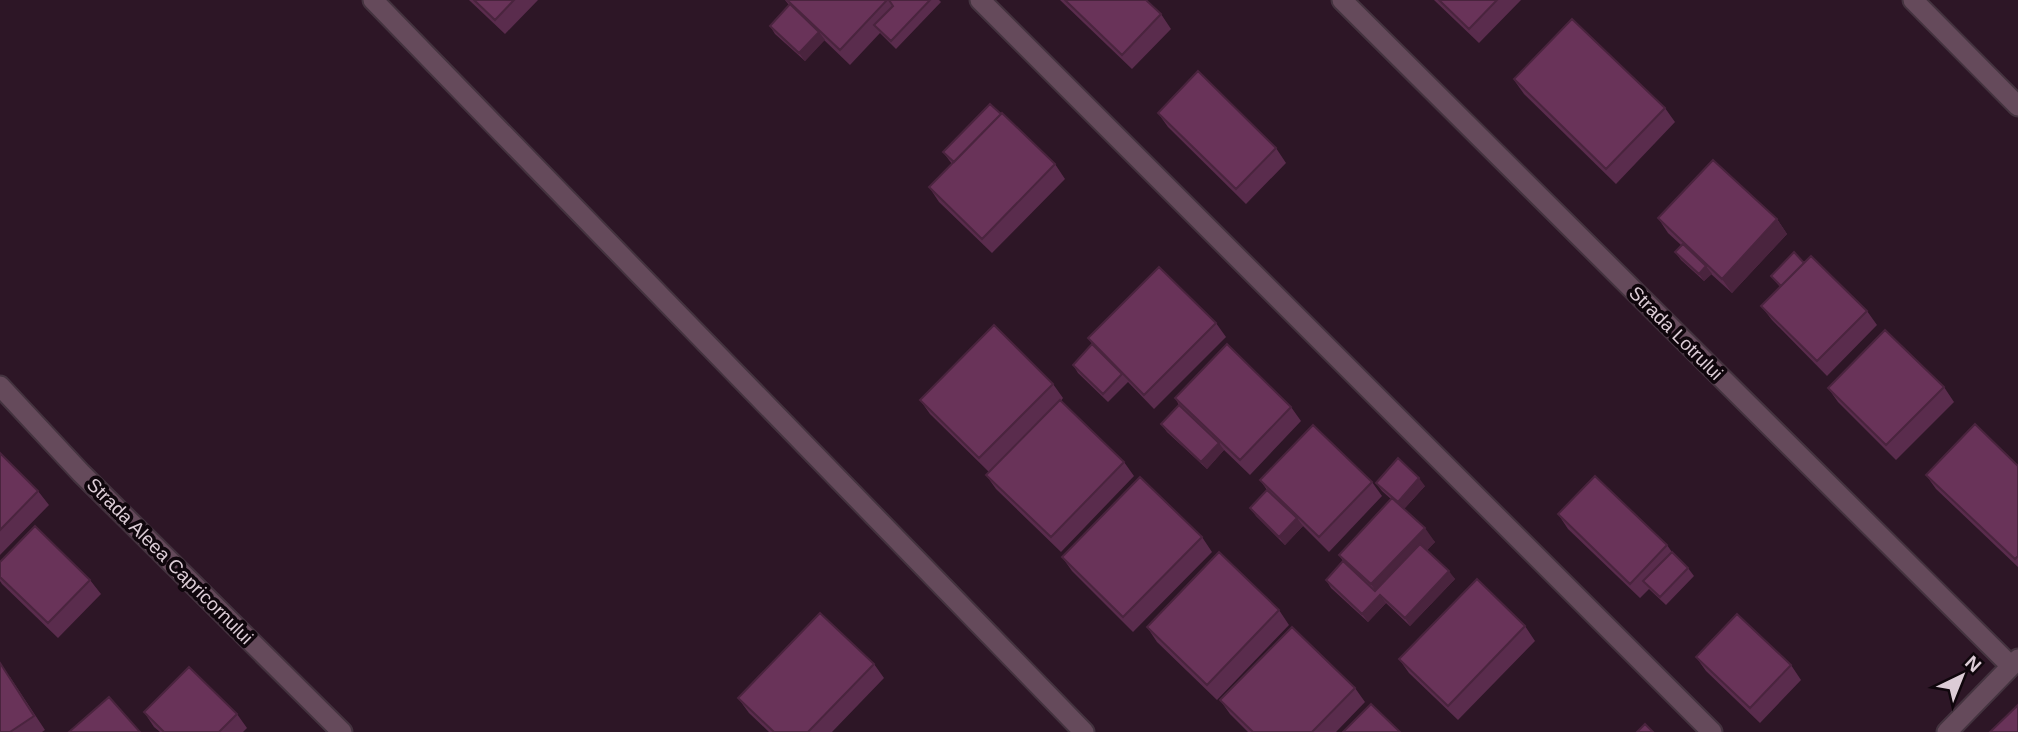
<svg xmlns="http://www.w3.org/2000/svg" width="2018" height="732" font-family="Helvetica,sans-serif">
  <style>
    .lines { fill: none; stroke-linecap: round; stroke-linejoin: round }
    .minor-casing { stroke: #44333f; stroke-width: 23 }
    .minor { stroke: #654a5b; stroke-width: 19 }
    .wall { fill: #5a2c4d }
    .shaded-wall { fill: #4a243e }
    .building { fill: #693359; stroke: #4a243e; stroke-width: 2 }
    .labels { text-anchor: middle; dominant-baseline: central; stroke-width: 7; stroke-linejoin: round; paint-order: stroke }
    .street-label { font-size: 19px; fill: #dcccd6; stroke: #0f060c }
  </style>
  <rect width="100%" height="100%" fill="#2d1626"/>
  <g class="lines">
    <defs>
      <path id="minor" d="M373,0L1084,732
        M980,0L1712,732
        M1342,0L2011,666
        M1913,0L2018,106
        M0,386L81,473L342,732
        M1947,732L2018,659"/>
    </defs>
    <!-- minor casing -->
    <use href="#minor" class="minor-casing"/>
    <!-- minor -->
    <use href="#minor" class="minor"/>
  </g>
  <!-- wall -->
  <path class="wall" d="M469,0H538L505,34Z
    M785,0H939L941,2L896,49L880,33L850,65L824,40L805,61L775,34L770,26L789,5Z
    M1060,0H1146L1161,14L1171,29L1132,69Z
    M1434,0H1521L1479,43Z
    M1514,80L1665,108L1675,122L1616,184L1524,94Z
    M1158,113L1276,148L1286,163L1246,204L1168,127Z
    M943,152L1055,164L1065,179L992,253L939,202L929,187L952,164Z
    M1658,218L1777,219L1787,234L1732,293L1711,274L1704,281L1681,260L1675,252L1681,245L1668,233Z
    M1804,263L1867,311L1877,325L1827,376L1772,320L1761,306L1780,287L1771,276Z
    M1216,323L1226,337L1154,409L1128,382L1108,402L1078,373L1073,365L1092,344L1088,338Z
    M1053,384L1063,398L1061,401L1124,462L1134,476L1061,552L996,489L986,475L989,472L930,414L920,400Z
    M1944,387L1954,402L1896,460L1838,402L1828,388Z
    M1175,398L1291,407L1301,421L1250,475L1223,449L1224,450L1207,469L1167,432L1161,424L1179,405Z
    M0,453L38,491L49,505L0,555Z
    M2018,466V567L1936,489L1926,475Z
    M1260,480L1372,482L1382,496L1329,552L1303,526L1285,545L1256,516L1250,508L1267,490Z
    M1376,483L1425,486L1404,509L1435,542L1427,550L1455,579L1410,626L1386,603L1368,622L1331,588L1326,580L1343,561L1339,555L1391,499L1382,491Z
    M1558,514L1667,545L1672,552L1688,568L1694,576L1666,605L1649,589L1640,598L1568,529Z
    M1202,537L1212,552L1133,632L1072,571L1062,557Z
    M0,562L90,580L101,594L58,638L2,584L0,581Z
    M1279,610L1289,625L1217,700L1157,642L1147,627Z
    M1525,626L1535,641L1458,720L1409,673L1399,659Z
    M1696,657L1791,665L1801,680L1760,723L1706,671Z
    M874,664L884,678L832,732H769L749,713L738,698Z
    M10,677L45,730L42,732H0Z
    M1355,688L1365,702L1336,732H1248L1230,714L1220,700Z
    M144,712L237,714L247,728L243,732H160L154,727Z"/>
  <!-- shaded-wall -->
  <path class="shaded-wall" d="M819,32L825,40L805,61L799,53Z
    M1777,219L1787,234L1732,293L1722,279Z
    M1706,266L1712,274L1704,281L1699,274Z
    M1219,443L1224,450L1207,469L1201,462Z
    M1419,478L1425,486L1403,510L1398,502Z
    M1297,518L1303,526L1285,545L1279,537Z
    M1425,528L1435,542L1382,598L1386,603L1368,622L1362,614L1379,596L1371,584Z
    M1449,571L1455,579L1410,626L1405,618Z"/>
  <!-- building -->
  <path class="building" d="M474,0H514L495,20Z
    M787,0H887L840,50Z
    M889,0H930L891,41L874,25L893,6Z
    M1065,0H1146L1161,14L1122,55Z
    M1439,0H1497L1469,29Z
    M790,4L819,32L799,53L770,26Z
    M1572,19L1665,108L1606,169L1514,79Z
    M1198,71L1276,148L1236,189L1158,113Z
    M990,104L1001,114L954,162L943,152Z
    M1002,113L1055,164L982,239L929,187Z
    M1713,160L1777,219L1722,279L1658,218Z
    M1683,244L1706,266L1699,274L1675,252Z
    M1794,252L1804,263L1781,286L1771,276Z
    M1811,256L1867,311L1817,361L1761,306Z
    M1159,267L1216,323L1144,395L1088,338Z
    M994,325L1053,384L979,458L920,400Z
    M1885,330L1944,387L1886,445L1828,388Z
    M1092,344L1122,374L1103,394L1073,365Z
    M1227,344L1291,407L1240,460L1175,398Z
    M1060,400L1124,462L1051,537L986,475Z
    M1179,405L1219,443L1201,462L1161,424Z
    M1975,424L2018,466V556L2015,559L1926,475Z
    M1313,425L1372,482L1319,537L1260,480Z
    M0,453L38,491L0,530Z
    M1398,458L1419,478L1398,502L1376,483Z
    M1595,476L1667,545L1630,584L1558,514Z
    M1140,477L1202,537L1123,617L1062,557Z
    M1267,490L1297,518L1279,537L1250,508Z
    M1392,498L1425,528L1371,584L1339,555Z
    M35,526L90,580L48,623L0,577V562Z
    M1420,544L1449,571L1405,618L1380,595L1362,614L1326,580L1343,561L1375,591Z
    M1219,552L1279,610L1207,685L1147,627Z
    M1672,552L1688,568L1660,597L1643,581Z
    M1477,579L1525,626L1448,706L1399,659Z
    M820,613L874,664L808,732H774L738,698Z
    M1737,614L1791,665L1750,708L1696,657Z
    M1292,627L1355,688L1312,732H1253L1220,700Z
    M0,663L34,716L10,732H0Z
    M189,667L237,714L219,732H164L144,712Z
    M109,697L140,732H69Z
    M1371,704L1400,732H1343Z
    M2018,705V732H1990Z
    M1645,724L1653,732H1637Z"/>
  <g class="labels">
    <!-- street labels -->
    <g class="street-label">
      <text transform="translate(1676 333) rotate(45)">Strada Lotrului</text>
      <text transform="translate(170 561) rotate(45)">Strada Aleea Capricornului</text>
    </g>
  </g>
  <!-- north arrow -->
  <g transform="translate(1962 676) rotate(43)" stroke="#0f060c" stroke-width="5" paint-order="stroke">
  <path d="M0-5L12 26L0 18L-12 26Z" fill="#dcccd6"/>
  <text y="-10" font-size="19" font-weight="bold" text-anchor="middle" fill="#dcccd6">N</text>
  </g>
</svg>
